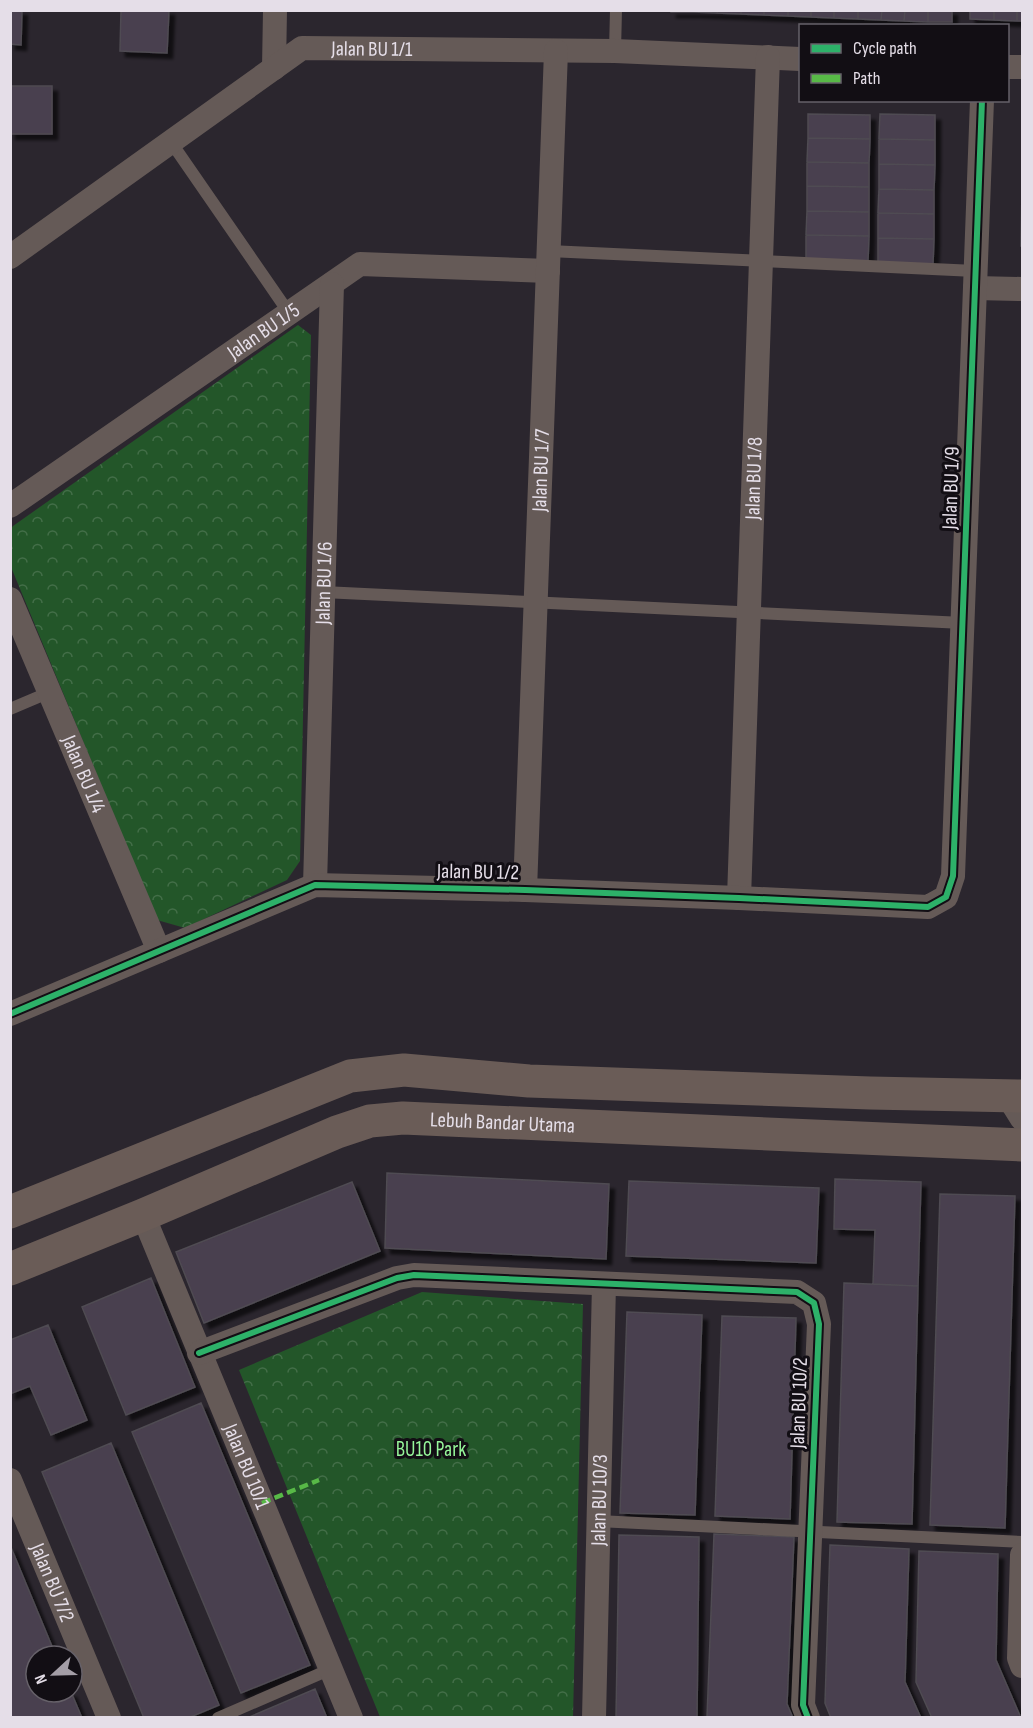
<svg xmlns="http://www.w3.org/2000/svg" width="1033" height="1728" font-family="'Sofia Sans Condensed',sans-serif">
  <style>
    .park { fill: url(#park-crowns) }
    .building { fill: #4a3f4f; stroke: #4f4b52; stroke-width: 1.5; filter: url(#shadow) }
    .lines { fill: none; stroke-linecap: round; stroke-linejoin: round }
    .lane { stroke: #655a57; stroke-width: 12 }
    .street { stroke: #655a57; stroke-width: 24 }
    .secondary { stroke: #6a5c57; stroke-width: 33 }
    .quiet { stroke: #58b947; stroke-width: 4.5; stroke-dasharray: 9 4.5; stroke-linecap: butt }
    .cycleway-casing { stroke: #120e14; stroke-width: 10 }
    .cycleway { stroke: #2db169; stroke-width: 6 }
    .labels { text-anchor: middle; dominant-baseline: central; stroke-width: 6; stroke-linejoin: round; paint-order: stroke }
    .street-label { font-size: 21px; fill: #e5dee8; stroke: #120e14 }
    .park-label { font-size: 21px; fill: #96f69a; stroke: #120e14 }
  </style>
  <defs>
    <pattern id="park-crowns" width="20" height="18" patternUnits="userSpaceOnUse" patternTransform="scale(1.5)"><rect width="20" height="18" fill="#235629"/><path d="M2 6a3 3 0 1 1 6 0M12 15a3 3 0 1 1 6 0" fill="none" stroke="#436e48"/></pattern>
    <filter id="shadow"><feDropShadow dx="5.5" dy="5.5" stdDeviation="1.5" flood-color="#0009"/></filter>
  </defs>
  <rect width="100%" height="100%" fill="#2b262e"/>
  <!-- park -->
  <path class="park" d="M298,325L311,335L300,861L287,880L185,928L157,920L11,567L10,530L13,526Z
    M422,1292L583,1304L573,1717H380L239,1370Z"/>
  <!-- building -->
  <path class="building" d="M10,10H22L21,45L10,44Z
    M121,10H169L167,53L120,51Z
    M671,10H694V12H671Z
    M694,10H718L717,13L694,12Z
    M718,10H741V14L717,13Z
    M741,10H764V15L741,14Z
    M764,10H788V16L764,15Z
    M788,10H811V17L788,16Z
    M811,10H834V18L811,17Z
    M834,10H858V19L834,18Z
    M858,10H882L881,20L858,19Z
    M882,10H905L904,21L881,20Z
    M905,10H928V22L904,21Z
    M928,10H952V22H928Z
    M970,10H994V20L970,19Z
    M994,10H1017V21L994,20Z
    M1017,10H1022V21H1017Z
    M10,86H52V134H10Z
    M808,114L870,115V139L808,138Z
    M880,114L935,115V140L879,139Z
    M808,138L870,139L869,163L807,162Z
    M879,139L935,140V165L879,164Z
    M807,162L869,163V187L807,186Z
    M879,164L935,165L934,190L879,189Z
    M807,186L869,187V212L807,211Z
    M879,189L934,190V214L878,213Z
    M1022,189V246H1021Z
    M807,211L869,212V236L806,235Z
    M878,213L934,214V239L878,238Z
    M806,235L869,236L868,261L806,259Z
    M878,238L934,239L933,264L878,263Z
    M387,1173L609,1184L606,1259L385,1248Z
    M835,1179L921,1182L918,1286L873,1284L875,1230L834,1229Z
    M629,1181L819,1188L816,1263L626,1256Z
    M352,1182L380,1251L204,1323L176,1252Z
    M940,1194L1015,1196L1005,1528L930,1525Z
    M151,1278L195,1387L126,1415L82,1307Z
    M844,1283L918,1286L912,1524L837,1522Z
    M627,1312L702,1315L695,1515L620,1513Z
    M722,1316L796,1318L790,1519L715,1516Z
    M48,1325L87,1420L51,1435L30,1386L10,1394V1340Z
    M201,1403L310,1665L241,1693L132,1432Z
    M111,1443L219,1705L188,1718H144L42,1472Z
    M714,1534L794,1537L787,1704L793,1718H707Z
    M619,1535L699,1537L697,1718H616Z
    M10,1545L56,1656H36V1692H71L82,1718H10Z
    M830,1545L909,1549L905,1682L921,1718H831L825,1703Z
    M919,1551L998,1554L996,1660L1021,1718H932L916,1682Z
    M315,1689L327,1718H247Z"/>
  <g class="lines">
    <!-- lane -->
    <path class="lane" d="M615,51L616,10
      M171,142L289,313
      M549,251L975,271
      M323,592L963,623
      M10,709L50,692
      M598,1521L1022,1542
      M218,1718L331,1669"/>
    <!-- street -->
    <g class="street">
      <path d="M1008,67H1022"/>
      <path d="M274,68L275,10"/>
      <path id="s1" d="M10,257L302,48L615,51L800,59"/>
      <path d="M975,288L1022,289"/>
      <path id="s2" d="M10,506L360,264L548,271"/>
      <path id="s3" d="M10,599L159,951"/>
      <path id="s4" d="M315,885L332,284"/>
      <path id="s5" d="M525,890L556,51"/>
      <path id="s6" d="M739,898L768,57"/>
      <path d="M10,1014L315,885L525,890L739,898L928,907L946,897L953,876L982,100"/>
      <path d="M1007,1095L1022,1119"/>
      <path id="s7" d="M143,1215L351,1718"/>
      <path d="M199,1353L397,1278L414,1275L797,1292L814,1303L819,1324L803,1705L808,1718"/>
      <path id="s8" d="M10,1480L109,1718"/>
      <path d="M1022,1555L1019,1658L1022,1666"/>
      <path id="s9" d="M594,1718L604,1284"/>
    </g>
    <!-- secondary -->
    <g class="secondary">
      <path d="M10,1212L350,1076L404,1070L529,1081L870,1093L1022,1096"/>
      <path id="s10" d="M10,1269L143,1215L337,1132L370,1121L403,1118L1022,1145"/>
    </g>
    <!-- quiet -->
    <path class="quiet" d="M262,1503L319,1480"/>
    <defs>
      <path id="cycleway" d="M10,1014L315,885L525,890L739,898L928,907L946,897L953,876L982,100
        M199,1353L397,1278L414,1275L797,1292L814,1303L819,1324L803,1705L808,1718"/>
    </defs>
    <!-- cycleway casing -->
    <use href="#cycleway" class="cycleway-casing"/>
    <!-- cycleway -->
    <use href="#cycleway" class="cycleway"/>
  </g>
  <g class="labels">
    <!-- street labels -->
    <g class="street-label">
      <text stroke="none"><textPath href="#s1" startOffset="429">Jalan BU 1/1</textPath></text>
      <text stroke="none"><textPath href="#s2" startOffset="308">Jalan BU 1/5</textPath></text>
      <text stroke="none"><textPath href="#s5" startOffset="420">Jalan BU 1/7</textPath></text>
      <text stroke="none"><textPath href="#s6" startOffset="420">Jalan BU 1/8</textPath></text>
      <text transform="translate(951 488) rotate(-88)">Jalan BU 1/9</text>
      <text stroke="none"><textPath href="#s4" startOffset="302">Jalan BU 1/6</textPath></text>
      <text stroke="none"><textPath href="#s3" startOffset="190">Jalan BU 1/4</textPath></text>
      <text transform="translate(478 872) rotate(1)">Jalan BU 1/2</text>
      <text stroke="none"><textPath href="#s10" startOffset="522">Lebuh Bandar Utama</textPath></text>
      <text transform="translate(799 1403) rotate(-88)">Jalan BU 10/2</text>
      <text stroke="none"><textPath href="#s7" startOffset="272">Jalan BU 10/1</textPath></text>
      <text stroke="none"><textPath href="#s9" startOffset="218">Jalan BU 10/3</textPath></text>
      <text stroke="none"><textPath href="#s8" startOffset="111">Jalan BU 7/2</textPath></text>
    </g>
    <!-- park labels -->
    <g class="park-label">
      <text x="431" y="1449">BU10 Park</text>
    </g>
  </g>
  <!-- border -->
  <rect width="1033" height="1728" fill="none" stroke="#e5dee8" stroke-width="24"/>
  <!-- legend -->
  <rect x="799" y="24" width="210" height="78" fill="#120e14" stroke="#666169" stroke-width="1.5"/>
  <rect x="811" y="44" width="30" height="9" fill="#2db169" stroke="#666169" stroke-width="1.5"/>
  <text x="853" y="54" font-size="18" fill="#e5dee8">Cycle path</text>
  <rect x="811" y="74" width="30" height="9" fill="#58b947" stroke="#666169" stroke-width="1.5"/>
  <text x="853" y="84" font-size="18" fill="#e5dee8">Path</text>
  <!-- north arrow -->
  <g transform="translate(54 1674) rotate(248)"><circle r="28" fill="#120e14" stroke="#666169" stroke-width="1.5"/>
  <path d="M0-4.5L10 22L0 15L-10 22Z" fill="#a49ea7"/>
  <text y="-9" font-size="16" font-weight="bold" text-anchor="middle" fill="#e5dee8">N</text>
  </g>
</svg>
